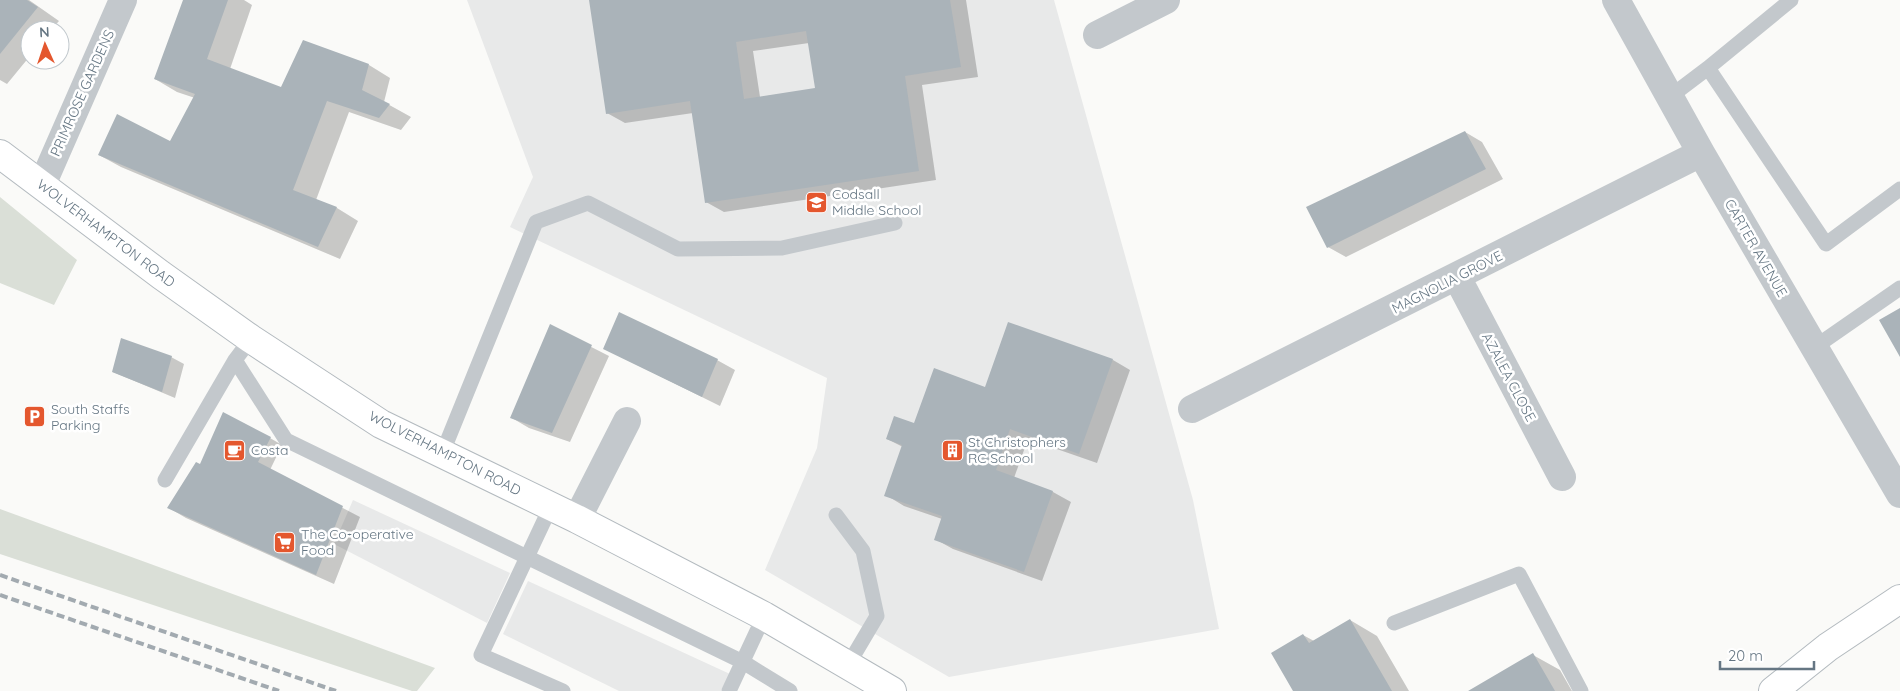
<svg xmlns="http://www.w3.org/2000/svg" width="1900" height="691" font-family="Quicksand,sans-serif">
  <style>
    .built { fill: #e8e9e9 }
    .green { fill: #dadfd7 }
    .shadow { fill: #0003; fill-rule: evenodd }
    .building { fill: #aab3b9; fill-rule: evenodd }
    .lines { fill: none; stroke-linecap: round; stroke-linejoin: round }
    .secondary-casing { stroke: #b3babf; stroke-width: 30 }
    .lane { stroke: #c3c8cc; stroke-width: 15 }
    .street { stroke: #c3c8cc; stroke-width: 28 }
    .secondary { stroke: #fff; stroke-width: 28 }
    .rail { stroke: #a2aab0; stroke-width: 4; stroke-dasharray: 8 4; stroke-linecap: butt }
    .labels { text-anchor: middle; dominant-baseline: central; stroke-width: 5; stroke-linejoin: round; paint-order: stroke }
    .street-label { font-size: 14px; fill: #657683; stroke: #fff }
    .poi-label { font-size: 14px; fill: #657683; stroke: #fff; text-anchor: start }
  </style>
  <rect width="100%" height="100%" fill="#fafaf8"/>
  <!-- built -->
  <path class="built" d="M467,0H1054L1193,500L1219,629L949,677L765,570L817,448L827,378L510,227L533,177Z
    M353,500L510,573L487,623L334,544Z
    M528,581L730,674L721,691H619L503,634Z"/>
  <!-- green -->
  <path class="green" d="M0,197L77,260L54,305L0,283Z
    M0,509L435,668L417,691H412L0,554Z"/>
  <!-- shadow -->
  <path class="shadow" d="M0,0H29L59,21L51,30H30V56L7,84L0,80Z
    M184,0H244L252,5L230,69L281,89L369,65L390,78L384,102L411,117L401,130L349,112L316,200L337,208L358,221L340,259L121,167L99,155L171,143L195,98L177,92L155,79Z
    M590,0H966L978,77L922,85L936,180L724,212L706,202L693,113L625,123L607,113ZM809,43L816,89L760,97L753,51Z
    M1465,132L1482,142L1503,179L1346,257L1328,247Z
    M550,326L609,356L570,442L529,428L512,418Z
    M605,349L717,360L735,370L720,406Z
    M171,357L184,364L175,398L113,372Z
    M1113,360L1130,370L1097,463L1028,439L1014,478L1053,492L1071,502L1042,581L953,549L935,539L942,519L904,506L886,495L903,447L887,439L986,388Z
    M270,438L282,445L270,470L360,517L334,584L186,518L169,508L200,465Z
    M1350,620L1377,636L1409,691H1294L1303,635L1314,641Z
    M1533,655L1560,670L1572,691H1471Z"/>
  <!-- building -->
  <path class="building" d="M0,0H27L38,7L0,54Z
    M183,0H228L207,59L281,87L303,40L369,64L362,90L390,104L379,118L327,101L293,190L337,207L318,247L98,155L117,114L170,141L195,94L154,79Z
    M589,0H950L961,67L905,76L919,171L705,203L690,101L606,114ZM806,31L815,88L744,99L736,42Z
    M1465,131L1486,169L1327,248L1306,207Z
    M1900,308V357L1879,320Z
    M619,312L718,359L702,397L603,349Z
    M1008,322L1113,359L1079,454L1010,429L996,470L1053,491L1024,572L934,540L942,516L884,496L902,445L886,439L894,416L914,423L934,368L985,387Z
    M550,324L592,345L552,433L510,418Z
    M121,338L172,356L162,392L112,372Z
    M223,412L271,437L258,462L343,506L316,575L167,508L196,462L200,464Z
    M1350,619L1392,691H1293L1271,653L1303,634L1309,643Z
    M1533,653L1555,691H1468Z"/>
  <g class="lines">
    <defs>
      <path id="secondary" d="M0,154L161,275L251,339L381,424L577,519L764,616L892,691
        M1773,691L1828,647L1900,599"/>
    </defs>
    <!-- secondary casing -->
    <use href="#secondary" class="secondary-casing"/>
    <!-- lane -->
    <path class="lane" d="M1708,68L1791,0
      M1671,96L1708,68L1826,244L1900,189
      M1815,347L1900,288
      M235,360L286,440L743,662L790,691
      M442,454L536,222L588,203L678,249L782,248L895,223
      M165,480L235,360L251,339
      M551,506L481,655L563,691
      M836,515L863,551L877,616L848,665
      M1394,623L1519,574L1581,691
      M729,691L764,616"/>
    <!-- street -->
    <path class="street" d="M1616,0L1701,153L1900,494
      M1097,35L1166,0
      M42,185L123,0
      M1457,277L1562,477
      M1192,409L1701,153
      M577,519L627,421"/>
    <!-- secondary -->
    <use href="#secondary" class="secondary"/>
    <!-- rail -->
    <path class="rail" d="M0,575L336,691
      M0,595L279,691"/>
  </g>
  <!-- icons -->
  <defs>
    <symbol id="school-square" viewBox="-11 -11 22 22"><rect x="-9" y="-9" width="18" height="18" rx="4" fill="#e4572e" stroke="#fff"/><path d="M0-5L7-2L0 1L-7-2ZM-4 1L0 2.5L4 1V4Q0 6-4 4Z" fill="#fff"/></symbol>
    <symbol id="parking-square" viewBox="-11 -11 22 22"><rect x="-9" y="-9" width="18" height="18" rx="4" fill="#e4572e" stroke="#fff"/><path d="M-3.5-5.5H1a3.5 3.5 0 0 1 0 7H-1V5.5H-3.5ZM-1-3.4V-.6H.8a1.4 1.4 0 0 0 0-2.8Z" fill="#fff"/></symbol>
    <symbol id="cafe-square" viewBox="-11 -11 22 22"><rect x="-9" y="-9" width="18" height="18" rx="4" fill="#e4572e" stroke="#fff"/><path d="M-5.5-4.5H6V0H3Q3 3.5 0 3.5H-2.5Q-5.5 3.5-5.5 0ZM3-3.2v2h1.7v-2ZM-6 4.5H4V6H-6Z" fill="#fff"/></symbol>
    <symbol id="building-square" viewBox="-11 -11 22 22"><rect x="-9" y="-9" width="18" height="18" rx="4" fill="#e4572e" stroke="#fff"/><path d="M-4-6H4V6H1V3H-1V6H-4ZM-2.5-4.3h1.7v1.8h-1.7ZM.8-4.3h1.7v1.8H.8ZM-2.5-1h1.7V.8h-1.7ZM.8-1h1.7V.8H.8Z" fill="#fff"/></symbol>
    <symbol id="supermarket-square" viewBox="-11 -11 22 22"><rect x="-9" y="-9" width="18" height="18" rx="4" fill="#e4572e" stroke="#fff"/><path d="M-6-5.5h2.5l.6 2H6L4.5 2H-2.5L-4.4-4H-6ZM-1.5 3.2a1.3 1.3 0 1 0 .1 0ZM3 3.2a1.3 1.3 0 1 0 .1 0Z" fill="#fff"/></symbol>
  </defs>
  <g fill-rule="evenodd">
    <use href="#school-square" x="804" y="190" width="25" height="25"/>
    <use href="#parking-square" x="22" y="404" width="25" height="25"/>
    <use href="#cafe-square" x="222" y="438" width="25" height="25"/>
    <use href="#building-square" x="940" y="438" width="25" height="25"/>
    <use href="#supermarket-square" x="272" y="530" width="25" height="25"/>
  </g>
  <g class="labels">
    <!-- street labels -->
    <g class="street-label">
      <text transform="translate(82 93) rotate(-66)">PRIMROSE GARDENS</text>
      <text transform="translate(106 233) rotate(37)">WOLVERHAMPTON ROAD</text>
      <text transform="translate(1756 248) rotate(60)">CARTER AVENUE</text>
      <text transform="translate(1447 282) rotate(-27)">MAGNOLIA GROVE</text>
      <text transform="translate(1509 377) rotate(62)">AZALEA CLOSE</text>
      <text transform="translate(445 453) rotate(27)">WOLVERHAMPTON ROAD</text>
    </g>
    <!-- poi labels -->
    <g class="poi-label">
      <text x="832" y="194">Codsall<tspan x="832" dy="16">Middle School</tspan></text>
      <text x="51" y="409">South Staffs<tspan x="51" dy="16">Parking</tspan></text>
      <text x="968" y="442">St Christophers<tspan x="968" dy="16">RC School</tspan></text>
      <text x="251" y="450">Costa</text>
      <text x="301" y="534">The Co-operative<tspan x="301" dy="16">Food</tspan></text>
    </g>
  </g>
  <!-- north arrow -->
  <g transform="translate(45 45) rotate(357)"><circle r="24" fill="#ffffff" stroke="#c1c8cd"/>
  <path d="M0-4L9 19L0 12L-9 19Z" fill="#e4572e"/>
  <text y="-8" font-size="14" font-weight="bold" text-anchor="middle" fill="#657683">N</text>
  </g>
  <!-- scale -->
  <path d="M1720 661v8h94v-8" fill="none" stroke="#657683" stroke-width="2.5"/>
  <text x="1728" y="661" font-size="15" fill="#657683" stroke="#ffffff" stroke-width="4" paint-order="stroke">20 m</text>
</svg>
